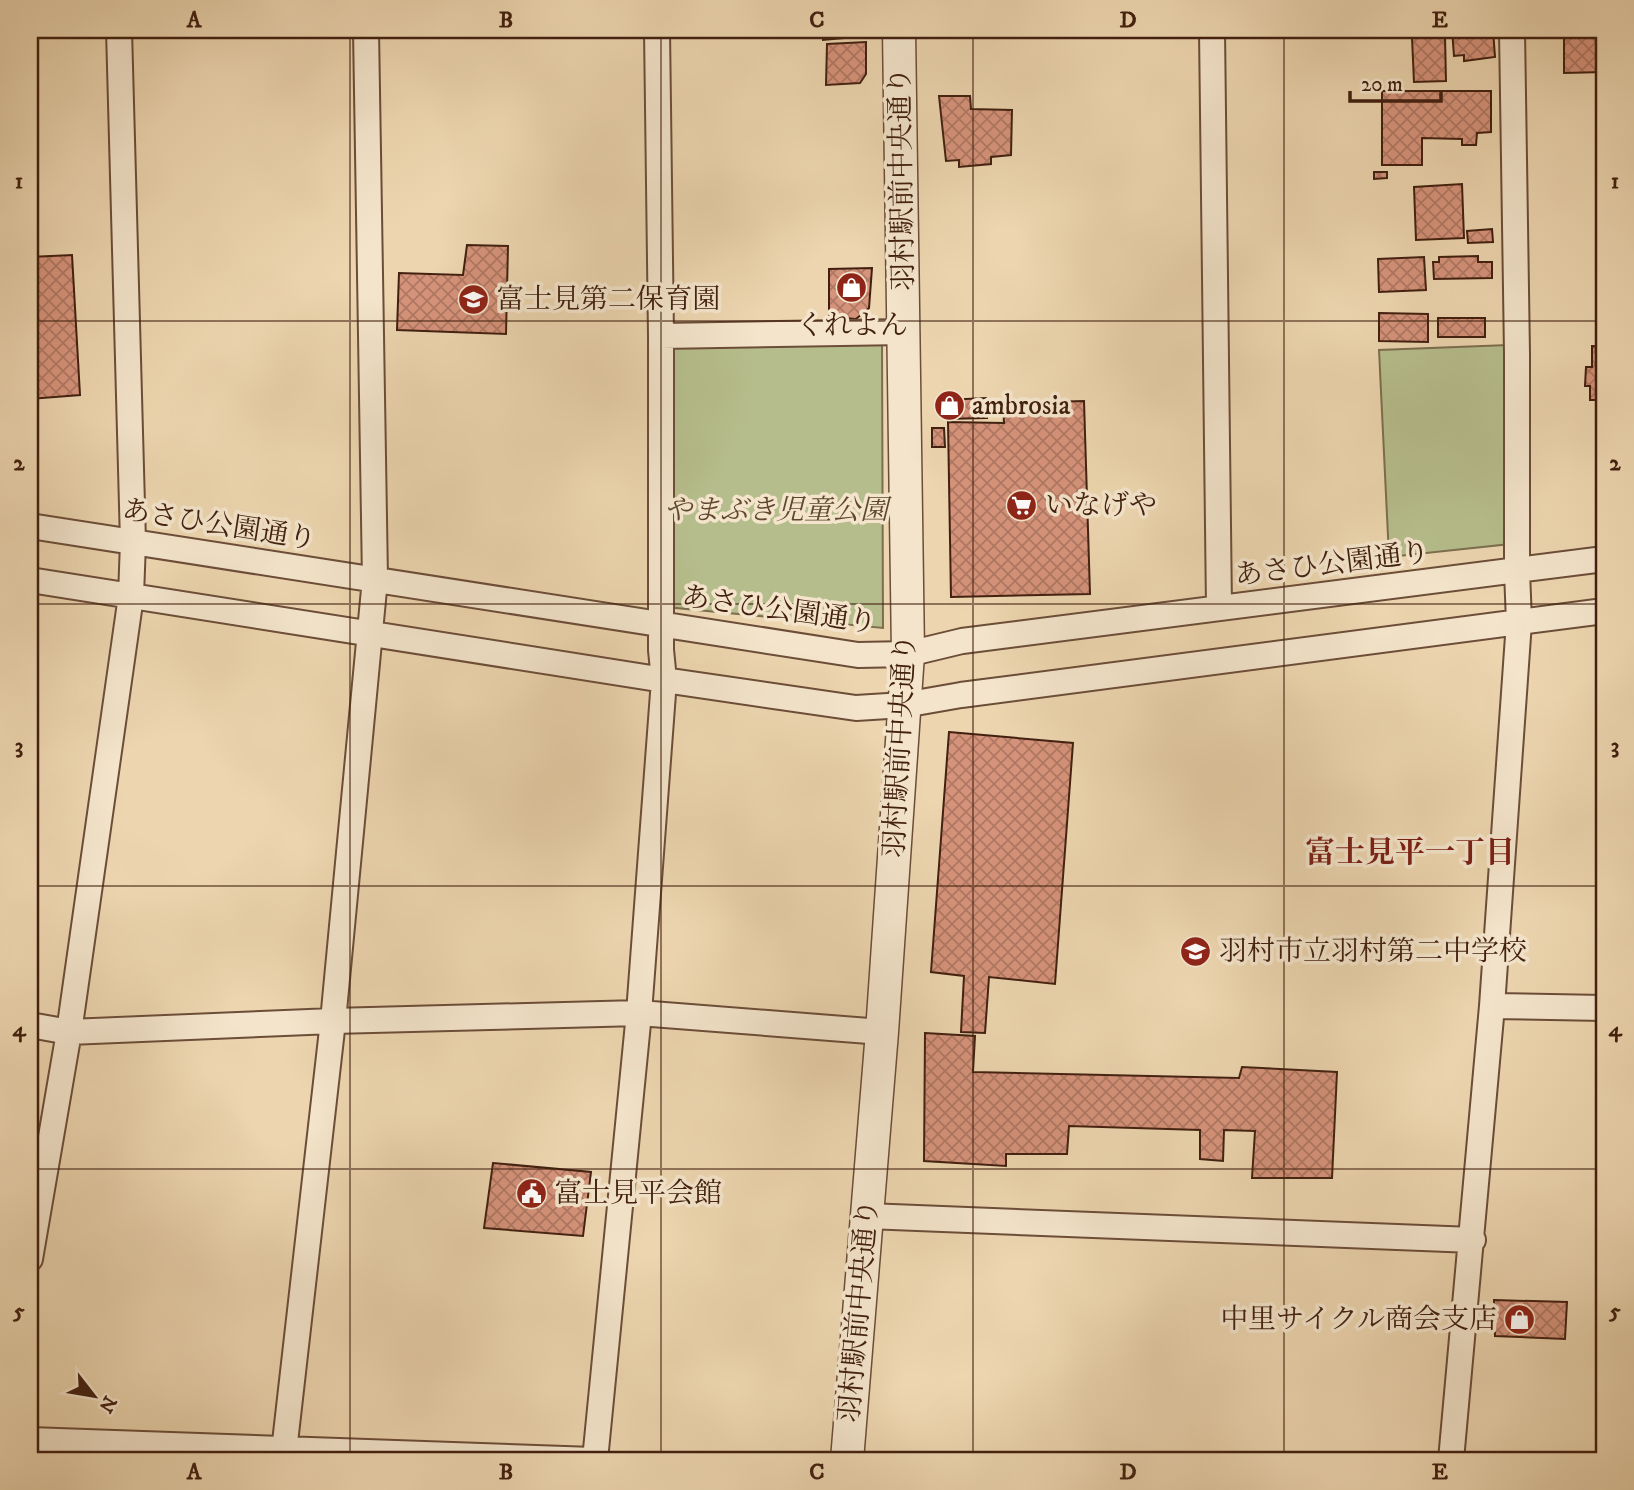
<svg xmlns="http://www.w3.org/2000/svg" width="1634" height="1490" font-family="'IM FELL DW Pica','Noto Serif JP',serif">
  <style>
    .green { fill: #b6bd8c; stroke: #7c6e4e; stroke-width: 2 }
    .building { fill: url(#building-cross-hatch); stroke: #422010; stroke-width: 2 }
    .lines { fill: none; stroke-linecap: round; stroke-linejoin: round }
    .minor-casing { stroke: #6c4d38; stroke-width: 28 }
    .tertiary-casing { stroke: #6c4d38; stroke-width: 35 }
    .minor { stroke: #f3e4cb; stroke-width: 24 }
    .tertiary { stroke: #f3e4cb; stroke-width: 32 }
    .grid { fill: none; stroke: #422010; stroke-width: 2; stroke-opacity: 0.55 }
    .labels { text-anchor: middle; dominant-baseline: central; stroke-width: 7; stroke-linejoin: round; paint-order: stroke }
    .street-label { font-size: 28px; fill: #422010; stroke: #f3e4cb }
    .poi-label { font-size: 28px; fill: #422010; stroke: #f3e4cb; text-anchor: start }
    .park-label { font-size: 28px; font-style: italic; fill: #5f472f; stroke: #f3e4cb }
    .neighbourhood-label { font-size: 30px; font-weight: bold; fill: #7a1f14; stroke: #f3e4cb }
    .neatline { fill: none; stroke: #422010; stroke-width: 2.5 }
    .grid-label { font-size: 23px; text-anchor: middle; font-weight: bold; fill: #422010 }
  </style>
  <defs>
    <pattern id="building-cross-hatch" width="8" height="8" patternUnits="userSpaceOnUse" patternTransform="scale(1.75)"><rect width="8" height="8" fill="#d6937b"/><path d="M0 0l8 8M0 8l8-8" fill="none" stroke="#af7863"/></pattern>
  </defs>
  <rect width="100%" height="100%" fill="#ecd5af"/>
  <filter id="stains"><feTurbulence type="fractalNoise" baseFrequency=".00286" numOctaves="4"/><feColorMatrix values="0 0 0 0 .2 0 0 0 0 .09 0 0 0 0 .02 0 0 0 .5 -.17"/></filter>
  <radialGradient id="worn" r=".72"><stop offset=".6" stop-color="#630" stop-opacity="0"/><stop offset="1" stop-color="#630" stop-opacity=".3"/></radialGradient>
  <!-- green -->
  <path class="green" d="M882,340L883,628L666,607L674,342Z
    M1508,345L1510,544L1389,557L1379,350Z"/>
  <!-- building -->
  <path class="building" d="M823,30H866V36L823,40Z
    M1452,30H1493L1495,57L1464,61V55L1454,56Z
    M1445,36L1446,81L1414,82L1412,38Z
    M1564,38H1604V72L1564,73Z
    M866,42V74L860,83L826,85L827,44Z
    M1382,91H1491V132L1477,133L1476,145H1462V139L1422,138V165H1382Z
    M939,96H970L971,109L1012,110L1011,155L991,157V164L959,167V160L946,161Z
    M1374,172H1387V178L1374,179Z
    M1462,184L1464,238L1416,240L1414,187Z
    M1492,229L1493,242L1468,243L1467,231Z
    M467,245L508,246L506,334L397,330L399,273L463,275Z
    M72,255L80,395L30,399V257Z
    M1478,256V262H1492V278L1434,279L1433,262H1439V257Z
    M1424,257L1426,290L1379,292L1378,259Z
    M872,268L869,308L856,319L829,317V269Z
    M1379,313L1428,314V342L1379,341Z
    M1438,318H1485V337H1438Z
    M1592,346L1604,347V400H1590V386H1585L1586,367H1592Z
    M986,398L987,418L945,419V400Z
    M1084,401L1090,594L951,597L948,422L1004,423L1003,403Z
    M932,428H944L945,447H932Z
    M949,732L1073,743L1055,984L989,977L985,1033L961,1032L964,976L931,972Z
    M925,1033L975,1036L973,1072L1239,1078L1242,1067L1337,1072L1332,1178H1252L1255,1131L1224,1130L1223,1161L1200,1159V1130L1069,1126L1067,1154H1006V1166L924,1161Z
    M493,1163L591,1172L583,1236L484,1228Z
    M1494,1300L1567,1302L1565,1339L1495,1336Z"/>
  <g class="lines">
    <defs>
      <path id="minor" d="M1212,30L1219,608
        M661,336L905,332
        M30,526L858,655L908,654L962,641L1604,559
        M30,580L664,680L856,708L904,705L961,695L1604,611
        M1492,1006L1604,1008
        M30,1025L69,1032L333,1021L639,1013L882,1032
        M867,1216L1473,1240
        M30,1259L69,1032L131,596L133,542L119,30
        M30,1440L593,1460
        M283,1460L333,1021L375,579L366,30
        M595,1460L639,1013L664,680L661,650V336L657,30
        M1451,1460L1492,1006L1519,622L1517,571V354L1512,30"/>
      <path id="tertiary" d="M847,1460L882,1032L908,654L899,30"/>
    </defs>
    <!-- minor casing -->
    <use href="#minor" class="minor-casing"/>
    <!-- tertiary casing -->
    <use href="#tertiary" class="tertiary-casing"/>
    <!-- minor -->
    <use href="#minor" class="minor"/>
    <!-- tertiary -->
    <use href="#tertiary" class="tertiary"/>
  </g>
  <!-- grid -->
  <path class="grid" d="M350,30V1460M661,30V1460M973,30V1460M1284,30V1460M30,321H1604M30,604H1604M30,886H1604M30,1169H1604"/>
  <!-- icons -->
  <defs>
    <symbol id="shop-disc" viewBox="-11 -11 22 22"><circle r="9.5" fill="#8f2418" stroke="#f3e4cb"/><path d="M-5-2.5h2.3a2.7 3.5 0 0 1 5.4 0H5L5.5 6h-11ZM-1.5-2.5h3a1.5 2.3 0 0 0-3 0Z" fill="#fff"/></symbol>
    <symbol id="school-disc" viewBox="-11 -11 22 22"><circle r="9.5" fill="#8f2418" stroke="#f3e4cb"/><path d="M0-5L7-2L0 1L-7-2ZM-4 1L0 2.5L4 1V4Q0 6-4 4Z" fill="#fff"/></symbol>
    <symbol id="supermarket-disc" viewBox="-11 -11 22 22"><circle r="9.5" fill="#8f2418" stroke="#f3e4cb"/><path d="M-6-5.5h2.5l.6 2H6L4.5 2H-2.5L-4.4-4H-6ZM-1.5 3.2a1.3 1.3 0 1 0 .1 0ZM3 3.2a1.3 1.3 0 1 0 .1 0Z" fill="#fff"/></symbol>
    <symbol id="civic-disc" viewBox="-11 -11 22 22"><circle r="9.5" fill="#8f2418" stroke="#f3e4cb"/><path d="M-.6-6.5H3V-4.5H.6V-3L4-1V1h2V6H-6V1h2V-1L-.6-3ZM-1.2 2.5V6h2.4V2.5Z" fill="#fff"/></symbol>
  </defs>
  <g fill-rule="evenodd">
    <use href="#shop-disc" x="834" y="270" width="35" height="35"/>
    <use href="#school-disc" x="456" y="282" width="35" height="35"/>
    <use href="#shop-disc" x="932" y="388" width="35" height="35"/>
    <use href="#supermarket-disc" x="1004" y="488" width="35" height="35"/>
    <use href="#school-disc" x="1178" y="934" width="35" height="35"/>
    <use href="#civic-disc" x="514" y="1176" width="35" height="35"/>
    <use href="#shop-disc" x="1502" y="1302" width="35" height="35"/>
  </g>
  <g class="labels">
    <!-- street labels -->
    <g class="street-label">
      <text transform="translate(902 179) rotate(-91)">羽村駅前中央通り</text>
      <text transform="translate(219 525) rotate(9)">あさひ公園通り</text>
      <text transform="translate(1332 564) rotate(-7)">あさひ公園通り</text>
      <text transform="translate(779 610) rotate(8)">あさひ公園通り</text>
      <text transform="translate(900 746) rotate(-87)">羽村駅前中央通り</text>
      <text transform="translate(859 1311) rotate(-85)">羽村駅前中央通り</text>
    </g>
    <!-- poi labels -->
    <g class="poi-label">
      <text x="496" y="299">富士見第二保育園</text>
      <text x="852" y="325" text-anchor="middle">くれよん</text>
      <text x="972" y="405">ambrosia</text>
      <text x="1045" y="505">いなげや</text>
      <text x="1219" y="951">羽村市立羽村第二中学校</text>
      <text x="554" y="1193">富士見平会館</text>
      <text x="1497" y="1319" text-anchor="end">中里サイクル商会支店</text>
    </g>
    <!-- park labels -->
    <g class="park-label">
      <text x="776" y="510">やまぶき児童公園</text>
    </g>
    <!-- neighbourhood labels -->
    <g class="neighbourhood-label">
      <text x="1410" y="853">富士見平一丁目</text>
    </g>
  </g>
  <!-- margin -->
  <rect width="1634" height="1490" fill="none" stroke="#ecd5af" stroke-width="77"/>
  <!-- north arrow -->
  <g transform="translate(94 1396) rotate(121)" stroke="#f3e4cb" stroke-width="5" paint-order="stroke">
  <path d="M0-5L12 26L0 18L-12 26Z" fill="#422010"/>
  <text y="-10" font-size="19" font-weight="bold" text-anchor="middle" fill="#422010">N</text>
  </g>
  <!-- scale -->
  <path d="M1350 91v10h91v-10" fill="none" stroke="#422010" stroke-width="3.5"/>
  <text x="1361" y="91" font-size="21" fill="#422010" stroke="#f3e4cb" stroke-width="5" paint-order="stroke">20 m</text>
  <rect x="38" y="38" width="1558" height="1414" class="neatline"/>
  <g class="grid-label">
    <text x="194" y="27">A</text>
    <text x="506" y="27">B</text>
    <text x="817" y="27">C</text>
    <text x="1128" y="27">D</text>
    <text x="1440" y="27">E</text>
    <text x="19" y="188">1</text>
    <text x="1615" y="188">1</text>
    <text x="19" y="470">2</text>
    <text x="1615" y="470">2</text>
    <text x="19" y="753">3</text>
    <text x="1615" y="753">3</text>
    <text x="19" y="1036">4</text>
    <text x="1615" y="1036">4</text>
    <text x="19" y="1318">5</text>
    <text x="1615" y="1318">5</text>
    <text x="194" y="1479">A</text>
    <text x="506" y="1479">B</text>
    <text x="817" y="1479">C</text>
    <text x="1128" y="1479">D</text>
    <text x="1440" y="1479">E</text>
  </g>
  <rect width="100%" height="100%" filter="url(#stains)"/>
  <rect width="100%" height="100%" fill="url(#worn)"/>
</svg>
